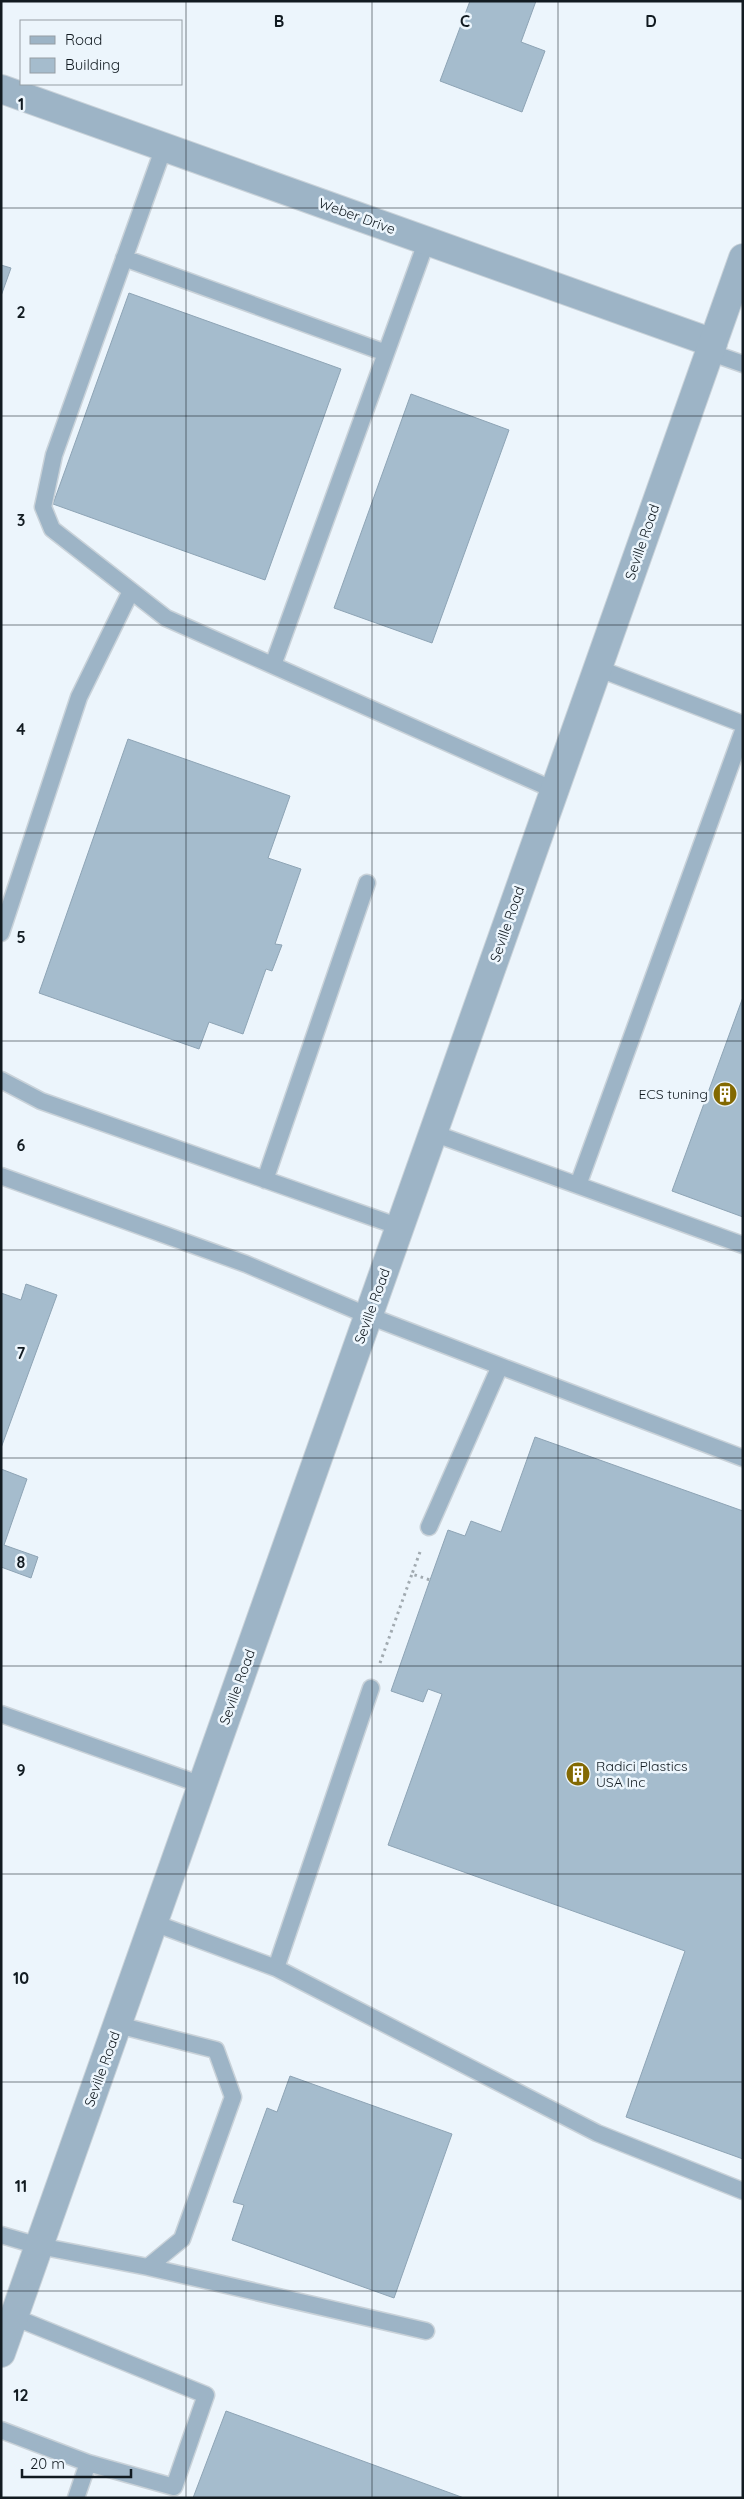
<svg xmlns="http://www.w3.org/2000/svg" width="744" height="2499" font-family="Quicksand,sans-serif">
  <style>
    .building { fill: #a5bccd; stroke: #8ea4b5 }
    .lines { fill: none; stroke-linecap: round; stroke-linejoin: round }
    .service-casing { stroke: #c9d2d9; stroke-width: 19 }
    .minor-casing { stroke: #c9d2d9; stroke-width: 30 }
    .tertiary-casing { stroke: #c9d2d9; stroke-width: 30 }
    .path { stroke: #a1aab0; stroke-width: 3; stroke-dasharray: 2.5 4; stroke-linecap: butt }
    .service { stroke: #9db4c6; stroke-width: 16 }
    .minor { stroke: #9db4c6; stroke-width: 28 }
    .tertiary { stroke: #9db4c6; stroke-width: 28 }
    .grid { fill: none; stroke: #121b21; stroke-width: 1; stroke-opacity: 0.55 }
    .labels { text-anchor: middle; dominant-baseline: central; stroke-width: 5; stroke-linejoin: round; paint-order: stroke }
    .street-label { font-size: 14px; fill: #121b21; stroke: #ecf5fc }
    .poi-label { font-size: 14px; fill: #121b21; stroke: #ecf5fc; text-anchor: end }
    .grid-label { font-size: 16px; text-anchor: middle; font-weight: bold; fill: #121b21; stroke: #ecf5fc; stroke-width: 5; stroke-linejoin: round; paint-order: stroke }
  </style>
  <rect width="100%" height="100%" fill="#ecf5fc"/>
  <!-- building -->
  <path class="building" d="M470,1H536L521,42L545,51L522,112L440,81Z
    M1,265L11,268L1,296Z
    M129,293L341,369L265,580L53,504Z
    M411,394L509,430L432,643L334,608Z
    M128,739L290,796L268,858L301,869L275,944L282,945L272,971L266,969L243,1034L209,1022L199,1049L39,993Z
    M743,997V1217L672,1191Z
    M26,1284L57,1295L1,1448V1293L21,1300Z
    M535,1437L743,1511V2159L626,2117L685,1951L388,1845L442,1694L428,1689L423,1702L391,1691L430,1580L448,1530L465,1536L471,1521L501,1532Z
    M1,1469L27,1479L4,1545L38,1557L31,1578L1,1567Z
    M290,2076L452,2134L394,2298L232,2240L244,2205L233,2202L267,2108L277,2112Z
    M226,2411L464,2498H193Z"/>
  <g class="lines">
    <defs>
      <path id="service" d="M164,147L54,455L43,507L52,529L166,618L554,790
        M124,258L386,353
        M709,352L743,364
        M273,665L427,240
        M597,668L743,724
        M1,933L79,697L131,591
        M1,1080L41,1101L400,1227
        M433,1133L743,1245
        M1,1176L246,1264L369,1316L500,1366L429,1527
        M265,1180L367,883
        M578,1185L743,731
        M500,1366L743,1458
        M1,1714L202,1785
        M154,1923L276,1968L371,1688
        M276,1968L597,2133L743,2191
        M1,2235L39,2246L148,2267L182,2239L233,2097L216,2050L118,2025
        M148,2267L426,2331
        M14,2317L206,2395L174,2487L88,2463
        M1,2430L88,2463L76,2498"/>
      <path id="minor" d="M1,89L713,343"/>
      <path id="tertiary" d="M1,2353L743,258"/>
    </defs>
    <!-- service casing -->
    <use href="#service" class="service-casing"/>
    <!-- minor casing -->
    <use href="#minor" class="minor-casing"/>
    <!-- tertiary casing -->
    <use href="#tertiary" class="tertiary-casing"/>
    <!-- path -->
    <path class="path" d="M420,1552L412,1574L430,1580
      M380,1663L412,1574"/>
    <!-- service -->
    <use href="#service" class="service"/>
    <!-- minor -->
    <use href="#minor" class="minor"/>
    <!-- tertiary -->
    <use href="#tertiary" class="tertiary"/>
  </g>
  <!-- grid -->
  <path class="grid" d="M186,1V2498M372,1V2498M558,1V2498M1,208H743M1,416H743M1,625H743M1,833H743M1,1041H743M1,1250H743M1,1458H743M1,1666H743M1,1874H743M1,2082H743M1,2291H743"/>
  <!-- icons -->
  <defs>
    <symbol id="building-disc" viewBox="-11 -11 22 22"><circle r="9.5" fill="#836902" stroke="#ecf5fc"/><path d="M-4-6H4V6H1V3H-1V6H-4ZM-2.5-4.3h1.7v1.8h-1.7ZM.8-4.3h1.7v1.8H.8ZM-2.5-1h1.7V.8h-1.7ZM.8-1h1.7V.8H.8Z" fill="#fff"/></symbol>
  </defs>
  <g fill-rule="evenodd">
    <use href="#building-disc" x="711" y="1080" width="28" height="28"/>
    <use href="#building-disc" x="564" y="1760" width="28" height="28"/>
  </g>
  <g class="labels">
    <!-- street labels -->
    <g class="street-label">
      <text transform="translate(357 216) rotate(20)">Weber Drive</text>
      <text transform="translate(642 542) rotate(-71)">Seville Road</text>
      <text transform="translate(507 924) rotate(-71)">Seville Road</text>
      <text transform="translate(372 1306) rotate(-70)">Seville Road</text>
      <text transform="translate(237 1687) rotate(-70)">Seville Road</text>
      <text transform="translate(102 2069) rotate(-70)">Seville Road</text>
    </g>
    <!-- poi labels -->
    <g class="poi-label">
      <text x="708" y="1094">ECS tuning</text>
      <text x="596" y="1766" text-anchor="start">Radici Plastics<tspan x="596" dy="16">USA Inc</tspan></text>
    </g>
  </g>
  <g class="grid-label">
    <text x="279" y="27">B</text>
    <text x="465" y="27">C</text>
    <text x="651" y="27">D</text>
    <text x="21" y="110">1</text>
    <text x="21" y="318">2</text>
    <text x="21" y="526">3</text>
    <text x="21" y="735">4</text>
    <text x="21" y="943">5</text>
    <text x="21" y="1151">6</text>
    <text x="21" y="1359">7</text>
    <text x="21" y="1568">8</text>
    <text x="21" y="1776">9</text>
    <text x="21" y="1984">10</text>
    <text x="21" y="2192">11</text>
    <text x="21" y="2401">12</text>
  </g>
  <!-- border -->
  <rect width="744" height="2499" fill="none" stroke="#121b21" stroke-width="5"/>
  <!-- legend -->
  <rect x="20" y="20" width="162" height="65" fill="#ecf5fc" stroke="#959ea4"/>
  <rect x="30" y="36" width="25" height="8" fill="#9db4c6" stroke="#959ea4"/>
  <text x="65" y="45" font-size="15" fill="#121b21">Road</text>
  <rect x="30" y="58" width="25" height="15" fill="#a5bccd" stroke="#959ea4"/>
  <text x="65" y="70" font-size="15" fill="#121b21">Building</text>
  <!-- scale -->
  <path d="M22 2469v8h109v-8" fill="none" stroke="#121b21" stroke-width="2.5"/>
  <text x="30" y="2469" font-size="15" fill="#121b21" stroke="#ecf5fc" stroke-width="4" paint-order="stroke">20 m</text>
</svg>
